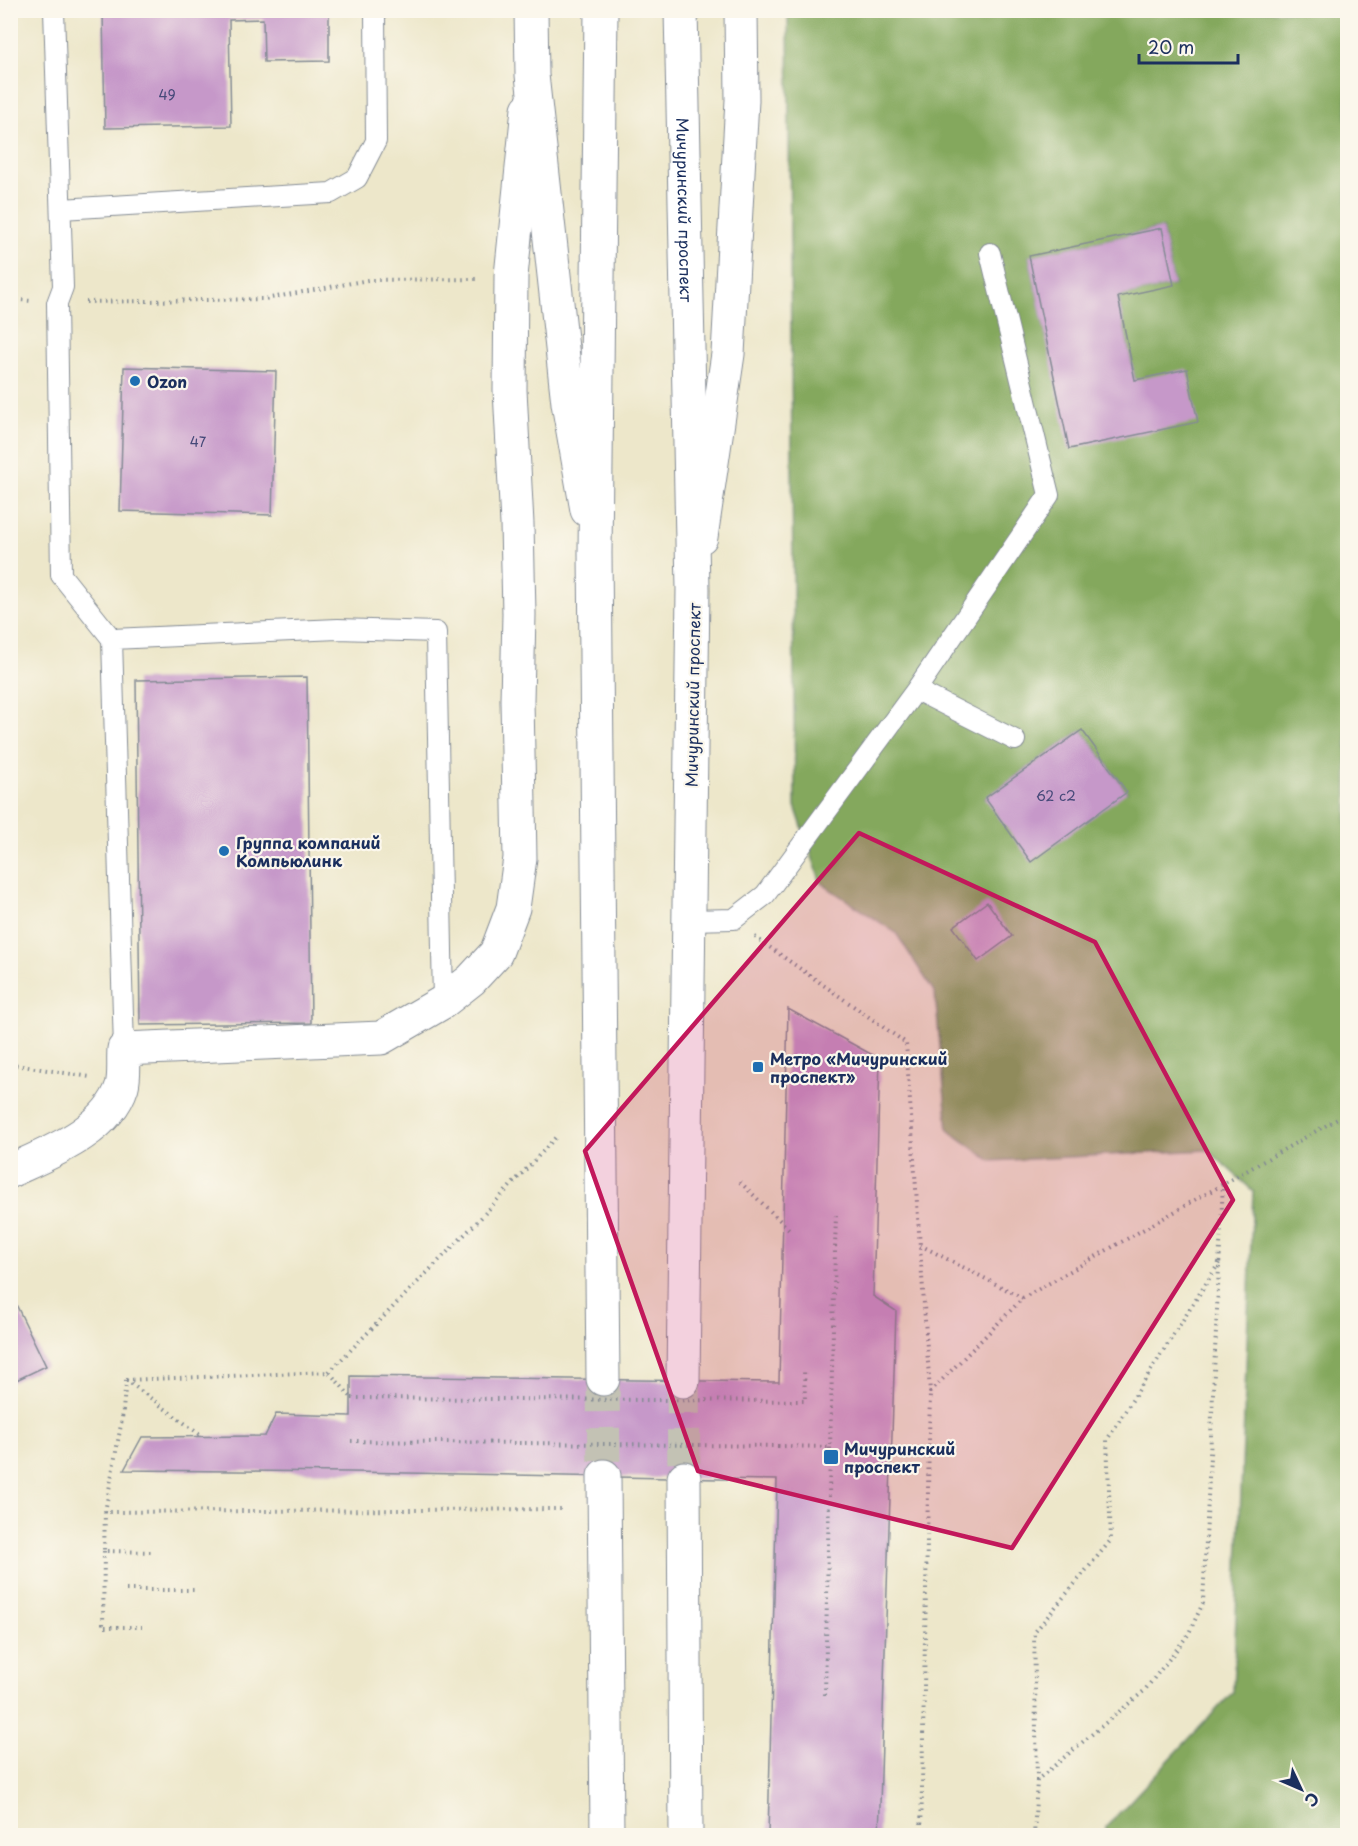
<svg xmlns="http://www.w3.org/2000/svg" width="1358" height="1846" font-family="'Playpen Sans',sans-serif">
  <style>
    .forest { fill: #84a85d; stroke: #506c5e; stroke-width: 1.5; fill-rule: evenodd }
    .building { fill: #c698c9 }
    .lines { fill: none; stroke-linecap: round; stroke-linejoin: round }
    .primary-tunnel { stroke: #c3c2b4; stroke-width: 33; stroke-dasharray: 33 16; stroke-linecap: butt }
    .lane-casing { stroke: #848b94; stroke-width: 22 }
    .street-casing { stroke: #848b94; stroke-width: 35 }
    .secondary-casing { stroke: #848b94; stroke-width: 35 }
    .primary-casing { stroke: #848b94; stroke-width: 35 }
    .path { stroke: #848b94; stroke-width: 4; stroke-dasharray: 1.5 4.5; stroke-linecap: butt }
    .lane { stroke: #fff; stroke-width: 20 }
    .street { stroke: #fff; stroke-width: 33 }
    .secondary { stroke: #fff; stroke-width: 33 }
    .primary { stroke: #fff; stroke-width: 33 }
    .path-bridge { stroke: #848b94; stroke-width: 4; stroke-dasharray: 1.5 4.5; stroke-linecap: butt }
    .marked { fill: #c2185b; fill-opacity: 0.2; stroke: #c2185b; stroke-width: 4.5; stroke-linejoin: round }
    .poi-dot { fill: #1f6fb2; stroke: #fbf7ec; stroke-width: 2 }
    .labels { text-anchor: middle; dominant-baseline: central; stroke-width: 4.5; stroke-linejoin: round; paint-order: stroke }
    .number-label { font-size: 14px; fill: #464979 }
    .street-label { font-size: 16px; fill: #1b2f5e; stroke: #fbf7ec }
    .poi-label { font-size: 16px; font-weight: bold; fill: #1b2f5e; stroke: #fbf7ec; text-anchor: start }
  </style>
  <rect width="100%" height="100%" fill="#fbf7ec"/>
  <filter id="ink" filterUnits="userSpaceOnUse"><feTurbulence type="fractalNoise" baseFrequency=".0167" numOctaves="2"/><feDisplacementMap in="SourceGraphic" scale="12" xChannelSelector="R" yChannelSelector="G"/><feConvolveMatrix kernelMatrix="1 2 1 2 8 2 1 2 1" color-interpolation-filters="sRGB"/></filter>
  <filter id="wash" filterUnits="userSpaceOnUse"><feTurbulence type="fractalNoise" baseFrequency=".008" numOctaves="4" result="noise"/><feDisplacementMap in="SourceGraphic" scale="24" xChannelSelector="R" yChannelSelector="G"/><feGaussianBlur stdDeviation="1.35" result="paint"/><feColorMatrix in="noise" values="0 0 0 0 0 0 0 0 0 0 0 0 0 0 0 0 0 1.4 0 .05"/><feComposite in="paint" operator="in"/></filter>
  <g filter="url(#wash)">
    <rect width="100%" height="100%" fill="#ede7ca"/>
    <!-- forest -->
    <path class="forest" d="M788,11H1347V1835H1106V1827L1233,1692L1253,1191L1208,1150L991,1161L948,1130L935,993L896,933L821,883L795,806ZM1162,228L1174,285L1118,297L1135,380L1070,449L1029,256ZM1082,730L1127,792L986,798Z"/>
    <g id="blocks">
      <!-- building -->
      <path class="building" d="M103,10H329V61L264,62L263,19L229,20L231,126L105,128Z
        M1162,228L1174,285L1118,297L1135,380L1187,369L1198,422L1069,449L1029,256Z
        M124,367L276,371L272,515L120,511Z
        M307,677L311,1023L140,1025L136,680Z
        M1082,730L1127,792L1031,862L985,798Z
        M987,902L1012,936L978,961L953,927Z
        M788,1009L880,1059L873,1296L896,1311L879,1836H768L777,1480L351,1472L124,1470L142,1437L265,1436L276,1414L351,1416V1376L779,1382Z
        M10,1292L46,1366L10,1383Z"/>
    </g>
  </g>
  <g filter="url(#ink)">
    <use href="#blocks" fill-opacity="0" stroke="#848b94" stroke-width="1.5"/>
    <g class="lines">
      <!-- primary-tunnel -->
      <path class="primary-tunnel" d="M603,1379L604,1476
        M683,1381L684,1478"/>
      <defs>
        <path id="lane" d="M54,10L63,287L57,303L61,575L112,639
          M61,209L331,193L357,178L376,141L375,10
          M916,690L1015,740
          M689,920L734,919L765,895L916,690L1049,495L990,253
          M124,1049L112,639L338,629L436,632L443,1002"/>
        <path id="street" d="M10,1171C49,1153 108,1131 122,1086C125,1075 123,1060 124,1049L381,1038L443,1002L471,980L496,953L513,908L520,858L517,700L519,614L517,524L510,390L511,276L528,109"/>
        <path id="secondary" d="M531,10L532,75L568,403L587,510
          M701,537L728,354L742,100L741,10"/>
        <g id="primary">
          <path d="M601,10L595,553L603,1379"/>
          <path id="s1" d="M681,10L693,589L683,1381"/>
          <path d="M604,1476L607,1836"/>
          <path d="M684,1478L686,1836"/>
        </g>
      </defs>
      <!-- lane casing -->
      <use href="#lane" class="lane-casing"/>
      <!-- street casing -->
      <use href="#street" class="street-casing"/>
      <!-- secondary casing -->
      <use href="#secondary" class="secondary-casing"/>
      <!-- primary casing -->
      <use href="#primary" class="primary-casing"/>
      <!-- path -->
      <path class="path" d="M10,299L31,301
        M86,302L265,299L368,280L479,279
        M755,937L906,1043L930,1392L1023,1298L1348,1113
        M10,1064L90,1077
        M740,1182L790,1230
        M920,1245L1023,1298
        M1219,1263L1107,1440L1111,1540L1034,1633L1037,1780L1144,1691L1188,1635L1203,1603L1223,1183
        M329,1372L476,1223L556,1137
        M126,1380L122,1419L105,1512L561,1509
        M126,1380L329,1372L352,1398
        M126,1380L202,1436
        M778,1446L830,1447L836,1212
        M105,1512L104,1551L154,1552
        M104,1551L103,1627H142
        M126,1590H194
        M825,1695L830,1447
        M921,1836L930,1392
        M1034,1836L1037,1780"/>
      <!-- lane -->
      <use href="#lane" class="lane"/>
      <!-- street -->
      <use href="#street" class="street"/>
      <!-- secondary -->
      <use href="#secondary" class="secondary"/>
      <!-- primary -->
      <use href="#primary" class="primary"/>
      <!-- path-bridge -->
      <path class="path-bridge" d="M352,1398L805,1401L804,1368
        M351,1441L778,1446"/>
    </g>
  </g>
  <!-- marked area -->
  <path class="marked" d="M859,833L1095,942L1233,1200L1012,1548L698,1471L585,1151Z"/>
  <!-- markers -->
  <g class="poi-dot">
    <circle cx="135" cy="381" r="6"/>
    <circle cx="224" cy="851" r="6"/>
    <rect x="752" y="1061" width="12" height="12" rx="3"/>
    <rect x="823" y="1449" width="16" height="16" rx="3"/>
  </g>
  <g class="labels">
    <!-- number labels -->
    <g class="number-label">
      <text x="167" y="94">49</text>
      <text x="198" y="441">47</text>
      <text x="1056" y="795">62 с2</text>
    </g>
    <!-- street labels -->
    <g class="street-label">
      <text stroke="none"><textPath href="#s1" startOffset="200">Мичуринский проспект</textPath></text>
      <text transform="translate(692 695) rotate(-89)">Мичуринский проспект</text>
    </g>
    <!-- poi labels -->
    <g class="poi-label">
      <text x="147" y="381">Ozon</text>
      <text x="236" y="842">Группа компаний<tspan x="236" dy="18">Компьюлинк</tspan></text>
      <text x="770" y="1058">Метро «Мичуринский<tspan x="770" dy="18">проспект»</tspan></text>
      <text x="844" y="1448">Мичуринский<tspan x="844" dy="18">проспект</tspan></text>
    </g>
  </g>
  <!-- margin -->
  <rect width="1358" height="1846" fill="none" stroke="#fbf7ec" stroke-width="36"/>
  <!-- north arrow -->
  <g transform="translate(1301 1789) rotate(134)" stroke="#fbf7ec" stroke-width="4.5" paint-order="stroke">
  <path d="M0-4.5L10 22L0 15L-10 22Z" fill="#1b2f5e"/>
  <text y="-9" font-size="16" font-weight="bold" text-anchor="middle" fill="#1b2f5e">С</text>
  </g>
  <!-- scale -->
  <path d="M1139 54v9h99v-9" fill="none" stroke="#1b2f5e" stroke-width="3"/>
  <text x="1148" y="54" font-size="18" fill="#1b2f5e" stroke="#fbf7ec" stroke-width="4.5" paint-order="stroke">20 m</text>
</svg>
